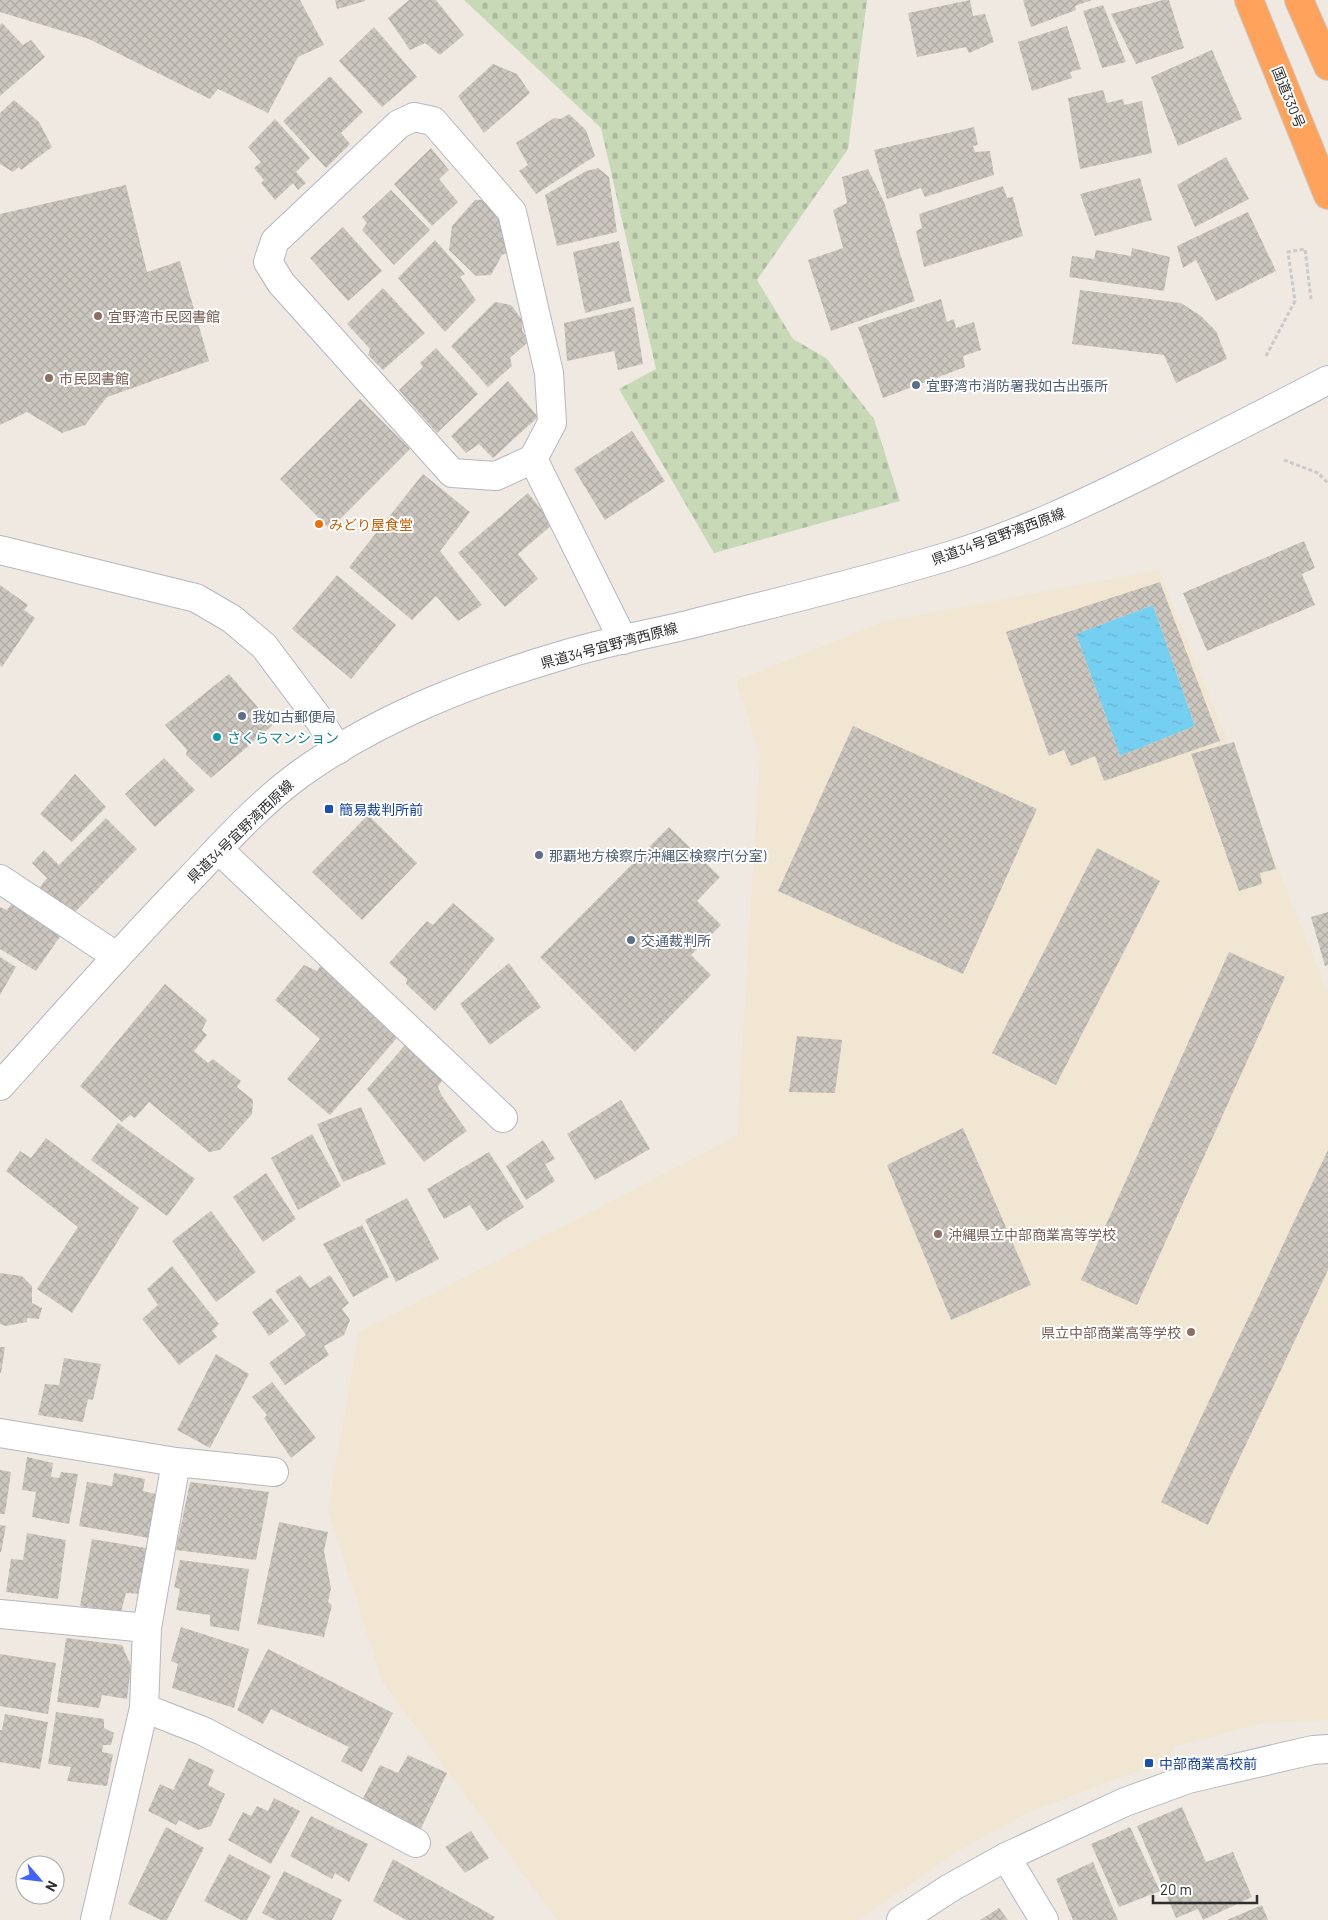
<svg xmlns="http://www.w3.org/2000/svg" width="1328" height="1920" font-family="Barlow,'Noto Sans JP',sans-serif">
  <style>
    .education { fill: #f0e6d1 }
    .cemetery { fill: url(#cemetery-stones) }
    .water { fill: url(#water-ripples) }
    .building { fill: url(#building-cross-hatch); fill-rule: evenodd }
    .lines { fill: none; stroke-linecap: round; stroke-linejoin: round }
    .street-casing { stroke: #b4b7c1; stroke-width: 30 }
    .secondary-casing { stroke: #b4b7c1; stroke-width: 30 }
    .highway-casing { stroke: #c9c9c9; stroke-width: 30 }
    .path { stroke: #c9c9c9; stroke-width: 3; stroke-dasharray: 4 2.5; stroke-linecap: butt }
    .street { stroke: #fff; stroke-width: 28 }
    .secondary { stroke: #fff; stroke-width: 28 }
    .highway { stroke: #ffa35c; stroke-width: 28 }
    .education-dot { fill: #8d6e63; stroke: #fff; stroke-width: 2 }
    .service-dot { fill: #5c6f8a; stroke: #fff; stroke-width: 2 }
    .food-dot { fill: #e8710a; stroke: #fff; stroke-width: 2 }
    .culture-dot { fill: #0f9aa8; stroke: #fff; stroke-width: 2 }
    .transit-dot { fill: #1a4fb4; stroke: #fff; stroke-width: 2 }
    .labels { text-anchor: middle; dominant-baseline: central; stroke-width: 4; stroke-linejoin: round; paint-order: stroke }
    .street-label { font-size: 14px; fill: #2e2e2e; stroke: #fff }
    .education-label { font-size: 14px; fill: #785e54; stroke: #fff; text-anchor: start }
    .service-label { font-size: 14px; fill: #4e5e75; stroke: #fff; text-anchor: start }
    .food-label { font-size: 14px; fill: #c56008; stroke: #fff; text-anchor: start }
    .culture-label { font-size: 14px; fill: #0d838f; stroke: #fff; text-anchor: start }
    .transit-label { font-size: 14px; fill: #164399; stroke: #fff; text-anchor: start }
  </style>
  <defs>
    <pattern id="cemetery-stones" width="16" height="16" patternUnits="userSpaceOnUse" patternTransform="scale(1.25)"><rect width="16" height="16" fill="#c8d9b8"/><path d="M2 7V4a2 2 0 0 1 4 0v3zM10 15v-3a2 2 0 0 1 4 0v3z" fill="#acbb9e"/></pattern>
    <pattern id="water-ripples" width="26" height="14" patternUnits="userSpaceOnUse" patternTransform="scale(1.25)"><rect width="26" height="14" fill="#75cff0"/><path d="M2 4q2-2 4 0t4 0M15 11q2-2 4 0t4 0" fill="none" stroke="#66b2ce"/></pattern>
    <pattern id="building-cross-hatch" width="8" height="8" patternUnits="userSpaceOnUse" patternTransform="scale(1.25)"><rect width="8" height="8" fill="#cbc7bf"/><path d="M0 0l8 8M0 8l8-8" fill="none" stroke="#afaba4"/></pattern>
  </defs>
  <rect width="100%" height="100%" fill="#efe9e1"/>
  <!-- education -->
  <path class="education" d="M1159,570L1328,992V1720L1263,1723L1174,1747L1167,1760L1027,1813L960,1850L857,1920H557L382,1681L328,1510L359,1332L737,1136L760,756L736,681L882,622Z"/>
  <!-- cemetery -->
  <path class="cemetery" d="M464,0H867L848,149L757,280L793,339L826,358L874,419L900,501L714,553L619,389L656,369L601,128Z"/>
  <!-- water -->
  <path class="water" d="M1153,605L1195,726L1120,756L1076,634Z"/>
  <!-- building -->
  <path class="building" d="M0,0H300L324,45L298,57L268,113L218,89L210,99L89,39L0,12Z
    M335,0H365V1L337,9Z
    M409,0H436L464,35L440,55L425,43L410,50L388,18Z
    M970,0L973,16L985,14L994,42L969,53L966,47L917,57L908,13Z
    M1023,0H1092L1075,6L1076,10L1031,27Z
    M1163,0H1169L1184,48L1136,64L1111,14Z
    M1103,5L1126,62L1102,68L1083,11Z
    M2,23L23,45L31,40L45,57L0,96V25Z
    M1067,26L1081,69L1070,72L1072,78L1032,91L1018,42Z
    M374,27L417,77L382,107L339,61Z
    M1212,50L1242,119L1178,146L1151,77Z
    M493,64L517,74L530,93L484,133L458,96Z
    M330,76L363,112L341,133L350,144L326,168L283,121Z
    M1103,90L1107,103L1123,99L1124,105L1142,101L1152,153L1080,169L1068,98Z
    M14,100L39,122L52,147L21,170L19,167L13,172L0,164V113Z
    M569,114L586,130L595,156L536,194L519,171L528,165L516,143L554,118L561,119Z
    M275,119L310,158L296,172L306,183L298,190L293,183L275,200L261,183L264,180L254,168L261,162L248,147Z
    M974,127L978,145L973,146L975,152L990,151L994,175L925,197L921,188L887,199L874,150Z
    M431,148L449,170L439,179L458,202L432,226L394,184Z
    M1226,157L1249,199L1195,227L1177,185Z
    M598,168L609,177L617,232L557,246L545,195L586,171Z
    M868,169L884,202L915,301L831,331L808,260L843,248L833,210L847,203L842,177Z
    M1140,178L1152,220L1095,236L1080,194Z
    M126,185L147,272L180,261L209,361L107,397L85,425L62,433L27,412L0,425V214Z
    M1003,186L1007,198L1013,197L1023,236L924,267L916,231L922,228L919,214Z
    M391,190L430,230L394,265L362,230L367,223L362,217Z
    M475,200H483L497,217H501L509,238L507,253L502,255L491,275L476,276L449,250L452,226Z
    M1248,212L1276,271L1216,301L1196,260L1183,268L1177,246Z
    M343,227L382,271L348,301L310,258Z
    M435,240L465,274L460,277L476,300L445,332L398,278Z
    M619,241L631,301L585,313L573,252Z
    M1132,248L1170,257L1164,291L1069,277L1072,256L1094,259L1096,250L1131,256Z
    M383,288L425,333L383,370L368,355L370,349L347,324Z
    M1080,290L1181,303L1201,316L1216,331L1227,359L1176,383L1164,355L1072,344Z
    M941,299L947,322L954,319L956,328L974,322L981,350L963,356L965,367L883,398L858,327Z
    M495,302L511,305L523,321L522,330L528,342L510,358L512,366L488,387L451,346Z
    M634,307L643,364L618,370L614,351L567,361L564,323Z
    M436,348L478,394L437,433L399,390L423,367L420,363Z
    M508,381L538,417L493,458L479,444L466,453L451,436Z
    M360,399L410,449L330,529L280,479Z
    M632,431L665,481L605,520L574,469Z
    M423,474L470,512L440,551L482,605L458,621L436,596L412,620L349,567Z
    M528,493L553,524L518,554L538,579L505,607L458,553Z
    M1304,541L1315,568L1302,574L1315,605L1207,651L1183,593Z
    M337,575L396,625L351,679L292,629Z
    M1160,582L1220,741L1104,781L1095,756L1071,766L1064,750L1049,756L1006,632ZM1153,605L1195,726L1120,756L1076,634Z
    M0,585L28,605L24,610L35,618L2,667L0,665Z
    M229,674L273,725L211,778L186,755L187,750L165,725Z
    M853,726L1037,809L963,974L778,891Z
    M1234,742L1276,869L1260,873L1262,884L1239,891L1191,754Z
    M164,758L195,790L155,827L125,794Z
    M75,774L106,807L72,842L40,814Z
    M368,815L417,863L362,920L312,872Z
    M106,818L137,849L71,916L36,892L47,878L32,863L44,850L59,865Z
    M669,827L720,877L697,901L721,925L691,955L711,975L635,1052L540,957Z
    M1097,848L1160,881L1056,1085L992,1053Z
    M17,896L66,928L36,971L0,949V907L7,910Z
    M453,903L495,939L435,1011L406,984L407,979L389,963L427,921L433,925Z
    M1328,912V965L1325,966L1311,917Z
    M1229,952L1285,977L1137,1305L1081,1280Z
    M0,957L16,967L0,995Z
    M323,962L403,1031L330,1115L287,1079L320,1039L275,1000L304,965L317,971Z
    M509,963L541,1007L490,1045L460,1004Z
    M165,984L207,1020L202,1030L207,1035L194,1051L208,1063L213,1059L241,1081L237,1087L253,1100L252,1114L220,1150L209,1152L149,1102L135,1118L130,1115L122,1122L80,1086Z
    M797,1036L842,1040L835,1093L789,1092Z
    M406,1044L443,1079L438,1087L442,1096L467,1131L424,1162L367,1089Z
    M621,1100L650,1149L595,1180L567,1134Z
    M361,1107L386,1164L343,1182L317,1124Z
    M118,1123L195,1179L167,1216L91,1160Z
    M963,1128L1031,1285L951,1320L887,1165Z
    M312,1134L341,1186L298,1210L271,1158Z
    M46,1138L139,1208L72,1313L37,1289L78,1227L6,1171L20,1151L31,1158Z
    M543,1140L555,1159L545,1164L555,1181L526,1200L506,1166Z
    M1328,1150V1270L1208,1525L1161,1502Z
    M489,1152L524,1207L487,1231L470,1205L444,1219L427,1189Z
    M266,1173L296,1219L263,1242L233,1197Z
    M407,1198L439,1259L396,1282L365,1220Z
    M211,1211L256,1272L216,1302L172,1241Z
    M362,1225L389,1277L353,1297L323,1244Z
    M172,1266L219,1324L212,1331L217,1337L179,1365L142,1319L158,1305L147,1289Z
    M0,1273L22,1276L32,1286V1303L42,1308L39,1319L27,1318V1322L6,1326L0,1324Z
    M300,1275L310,1288L330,1275L349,1303L342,1309L350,1320L344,1335L324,1346L329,1355L285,1385L269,1363L306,1335L275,1291Z
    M271,1298L289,1321L269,1336L252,1312Z
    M0,1347H5L1,1373H0Z
    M216,1354L249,1374L210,1448L177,1430Z
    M64,1358L101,1364L93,1400L88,1399L83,1422L38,1415L45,1384L59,1385Z
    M272,1382L316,1438L291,1458L264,1418L267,1415L252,1397Z
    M27,1457L53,1463L51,1477L59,1478L61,1472L78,1474L69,1524L32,1517L36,1492L22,1490Z
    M0,1470L11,1472L5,1514H0Z
    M114,1473L145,1479L143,1491L164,1496L155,1539L79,1526L87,1482L112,1486Z
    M190,1482L269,1492L256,1560L176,1550Z
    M279,1522L328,1532L324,1551L331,1588L328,1602L332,1605L324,1637L257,1624Z
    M0,1525L6,1526L1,1552H0Z
    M27,1533L66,1540L58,1599L6,1592L11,1559L23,1560Z
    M92,1539L152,1549L144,1594L126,1593L121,1612L80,1606Z
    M180,1560L249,1569L239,1631L210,1626V1615L176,1610L180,1589L174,1587Z
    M181,1627L249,1649L234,1708L172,1688L178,1664L171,1661Z
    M66,1638L122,1645L131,1666L127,1699L102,1695L99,1708L57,1702Z
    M268,1649L393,1713L362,1772L341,1761L349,1747L271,1709L263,1724L237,1710Z
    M0,1654L56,1663L48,1714L0,1706Z
    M56,1712L104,1719V1728L114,1733L111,1745H103L102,1752L113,1754L107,1786L67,1781L71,1767L48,1764Z
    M5,1714L48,1722L40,1769L0,1762V1730H2Z
    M408,1755L447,1773L418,1835L360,1804L380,1765L398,1773Z
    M189,1758L214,1770L208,1785L225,1794L211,1826L198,1830L179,1820L176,1825L148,1811L160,1784L173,1790Z
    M274,1798L300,1811L271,1864L228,1840L243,1812L251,1816L257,1806L268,1811Z
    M1182,1807L1206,1862L1233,1852L1252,1897L1203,1920L1198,1909L1176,1918L1137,1826Z
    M311,1816L368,1844L349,1882L335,1873L332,1879L290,1856Z
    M166,1827L204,1848L167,1920H161L128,1904Z
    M1130,1827L1160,1891L1119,1907L1091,1844Z
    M471,1831L489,1858L465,1873L445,1847Z
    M229,1854L271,1876L247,1920H241L204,1901Z
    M393,1859L495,1917L493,1920H406L373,1901Z
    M1093,1862L1118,1920H1073L1056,1879Z
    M284,1871L342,1900L332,1920H276L262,1913Z
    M1262,1905L1268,1920H1227Z
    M999,1908L1008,1920H980Z"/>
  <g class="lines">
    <defs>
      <path id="street" d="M533,459L552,423L549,373L512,212L433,121L414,117L399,124L275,241L268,262L281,283L452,473L496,476L533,459L623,640
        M0,550L196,598L232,619L264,646L318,718L338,750
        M218,849L503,1118
        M0,879L116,956
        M0,1433L176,1462L147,1628L144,1708L95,1920
        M176,1462L274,1472
        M0,1614L147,1628
        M144,1708L203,1731L416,1843
        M1006,1857L1044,1920"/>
      <path id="secondary" d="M0,1086C62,1017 123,948 188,881C222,845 260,803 300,774C378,718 469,683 560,656C601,643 645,635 687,625C775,603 863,582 949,556C1021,534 1089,501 1156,468C1213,439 1271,410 1328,380
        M901,1920L950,1888L1006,1857L1125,1802L1188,1779L1313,1750L1328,1749"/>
      <path id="highway" d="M1249,0L1328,195
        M1299,0L1328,66"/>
    </defs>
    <!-- street casing -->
    <use href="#street" class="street-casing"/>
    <!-- secondary casing -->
    <use href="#secondary" class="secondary-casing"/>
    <!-- highway casing -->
    <use href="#highway" class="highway-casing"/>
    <!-- path -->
    <path class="path" d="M1266,356L1295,301L1288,252L1305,249L1311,299
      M1284,460L1318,473L1328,483"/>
    <!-- street -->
    <use href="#street" class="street"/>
    <!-- secondary -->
    <use href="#secondary" class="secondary"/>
    <!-- highway -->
    <use href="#highway" class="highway"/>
  </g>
  <!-- markers -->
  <g class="education-dot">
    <circle cx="98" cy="316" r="5"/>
    <circle cx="49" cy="378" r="5"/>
    <circle cx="938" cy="1234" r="5"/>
    <circle cx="1191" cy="1332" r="5"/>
  </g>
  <g class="service-dot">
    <circle cx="916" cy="385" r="5"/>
    <circle cx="242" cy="716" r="5"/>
    <circle cx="539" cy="855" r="5"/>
    <circle cx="631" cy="940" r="5"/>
  </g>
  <circle class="food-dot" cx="319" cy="524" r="5"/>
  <circle class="culture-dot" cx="217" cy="737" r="5"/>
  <g class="transit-dot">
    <rect x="324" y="804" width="10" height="10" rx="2.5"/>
    <rect x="1144" y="1758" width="10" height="10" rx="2.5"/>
  </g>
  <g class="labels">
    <!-- street labels -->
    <g class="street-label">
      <text transform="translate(1289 97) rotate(68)">国道330号</text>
      <text transform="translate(998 536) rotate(-20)">県道34号宜野湾西原線</text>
      <text transform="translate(609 645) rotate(-15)">県道34号宜野湾西原線</text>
      <text transform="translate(240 831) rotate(-44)">県道34号宜野湾西原線</text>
    </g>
    <!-- education labels -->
    <g class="education-label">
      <text x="108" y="316">宜野湾市民図書館</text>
      <text x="59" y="378">市民図書館</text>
      <text x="948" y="1234">沖縄県立中部商業高等学校</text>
      <text x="1181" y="1332" text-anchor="end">県立中部商業高等学校</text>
    </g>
    <!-- service labels -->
    <g class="service-label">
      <text x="926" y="385">宜野湾市消防署我如古出張所</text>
      <text x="252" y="716">我如古郵便局</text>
      <text x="549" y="855">那覇地方検察庁沖縄区検察庁(分室)</text>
      <text x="641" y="940">交通裁判所</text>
    </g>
    <!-- food labels -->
    <g class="food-label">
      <text x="329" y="524">みどり屋食堂</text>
    </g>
    <!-- culture labels -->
    <g class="culture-label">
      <text x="227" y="737">さくらマンション</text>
    </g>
    <!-- transit labels -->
    <g class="transit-label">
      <text x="339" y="809">簡易裁判所前</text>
      <text x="1159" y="1763">中部商業高校前</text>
    </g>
  </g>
  <!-- north arrow -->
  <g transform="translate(40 1880) rotate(118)"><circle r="24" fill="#ffffff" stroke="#ababab"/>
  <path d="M0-4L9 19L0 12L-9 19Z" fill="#4264fb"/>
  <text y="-8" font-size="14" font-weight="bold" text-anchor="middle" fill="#2e2e2e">N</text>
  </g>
  <!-- scale -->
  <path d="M1153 1895v8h104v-8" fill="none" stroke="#2e2e2e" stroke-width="2.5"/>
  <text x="1160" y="1895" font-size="15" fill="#2e2e2e" stroke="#ffffff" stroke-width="4" paint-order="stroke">20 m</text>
</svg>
